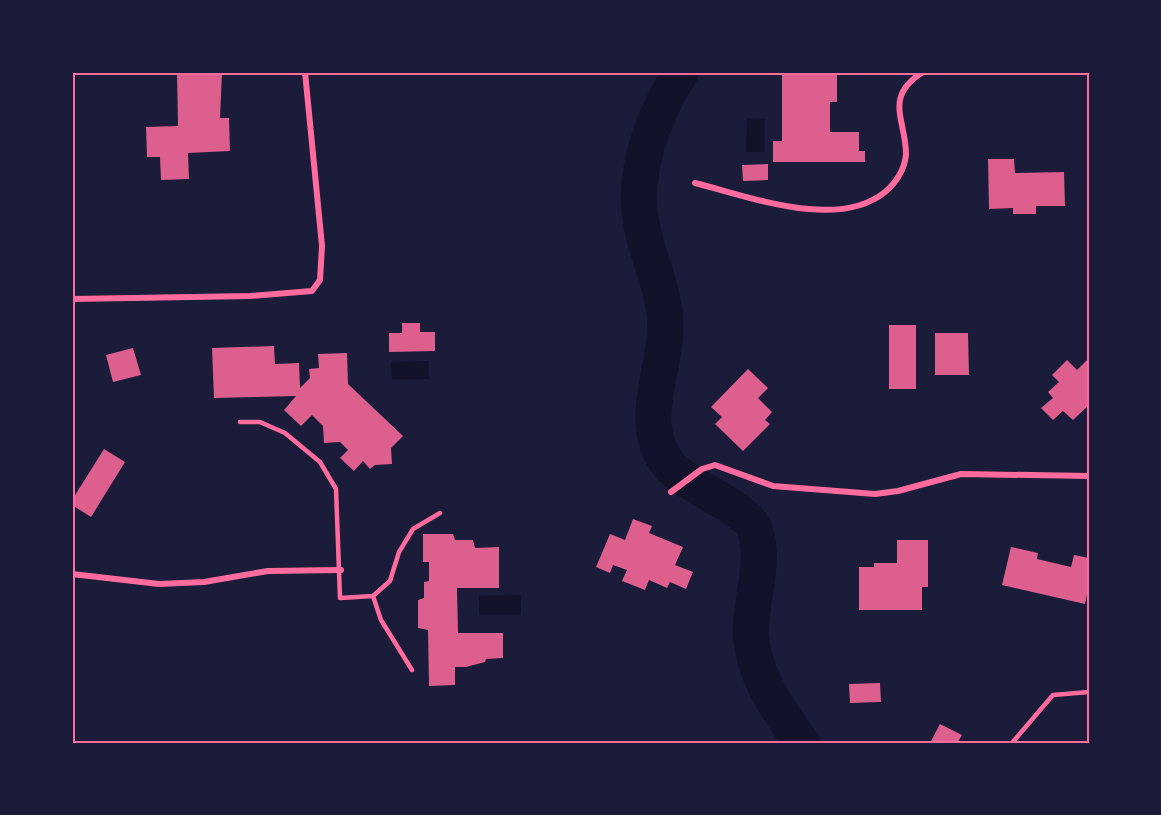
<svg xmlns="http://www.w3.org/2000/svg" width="1161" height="815" font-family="'Noto Sans',sans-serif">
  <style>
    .water { fill: #12122b }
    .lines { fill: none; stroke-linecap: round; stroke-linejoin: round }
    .river { stroke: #12122b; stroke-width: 36 }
    .building { fill: #dd5f8e }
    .service { stroke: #ff6b9d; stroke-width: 4.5 }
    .minor { stroke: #ff6b9d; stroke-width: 6 }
    .neatline { fill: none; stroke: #ff6b9d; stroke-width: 2 }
  </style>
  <rect width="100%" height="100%" fill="#1b1b3a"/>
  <!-- water -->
  <path class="water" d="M747,118L765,119V152H746Z
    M429,361V379H392L391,362Z
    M521,595V615H479V596Z"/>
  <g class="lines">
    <!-- river -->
    <path class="river" d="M681,72C653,115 631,174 642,227C648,258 663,287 665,319C669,366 634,422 669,465C684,485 747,507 755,530C766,564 750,598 751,633C752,673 779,712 802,743"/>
  </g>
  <!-- building -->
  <path class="building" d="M177,72H222L220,118H229L230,151L188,153L189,179L161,180L160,157H147L146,127L178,126Z
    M782,72H837V102H830V132H859V151H865V162H773V141H782Z
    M988,159H1014L1015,173L1064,172L1065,206H1036V214H1013V208L989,209Z
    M768,164V180L743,181L742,165Z
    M402,323H420V332H435V351L389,352V333H402Z
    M889,325H916V389H889Z
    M935,333H968L969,375H935Z
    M274,346L275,364L299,363L300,388L310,378L309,369L319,368L318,354L347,353L348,384L403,436L391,448L392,464L375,465L370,469L363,461L354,471L340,458L348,450L340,442L324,443L323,426L312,415L301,426L284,410L296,396L214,398L212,348Z
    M133,348L141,375L113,382L106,355Z
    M1089,358V405L1073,420L1063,411L1053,420L1041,408L1053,398L1048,392L1059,382L1052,375L1067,360L1077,370Z
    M748,369L768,388L758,398L772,412L765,420L770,424L743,451L715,424L722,417L711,407Z
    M104,449L125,462L91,517L72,505V500Z
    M633,519L652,526L649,533L683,547L675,565L693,572L686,589L670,582L667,588L649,580L645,590L622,581L627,570L613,565L610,573L596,567L610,534L625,540Z
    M423,534H453L455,540H473L475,548L499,547V588H457L458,633H503V658L486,659L485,662L466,667H455V685L429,686L428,630L418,628V600L424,598V582L429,581V562H423Z
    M897,540H928V587H922V610H859V567H874V563H897Z
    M1011,547L1038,553L1037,559L1071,567L1074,555L1089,558V585L1085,604L1002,585Z
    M880,683L881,702L850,703L849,684Z
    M940,724L962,735L957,743H930Z"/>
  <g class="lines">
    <!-- service -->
    <path class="service" d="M240,422H260L285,433L320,462L336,489L340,598L373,596L381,620L412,670
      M373,596L390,581L399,552L413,529L440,513
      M1012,743L1053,695L1089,692"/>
    <!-- minor -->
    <path class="minor" d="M695,183C748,196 837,231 885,192C896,183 905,169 906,154C906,120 883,97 923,72
      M72,299L250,296L312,291L320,280L322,246L305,72
      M671,492L702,469L715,465L773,486L875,494L898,491L961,474L1089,476
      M72,574L159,584L204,582L268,571L341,570"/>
  </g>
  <!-- border -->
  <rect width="1161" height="815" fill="none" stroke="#1b1b3a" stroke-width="147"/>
  <rect x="74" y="74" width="1014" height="668" class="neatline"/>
</svg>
